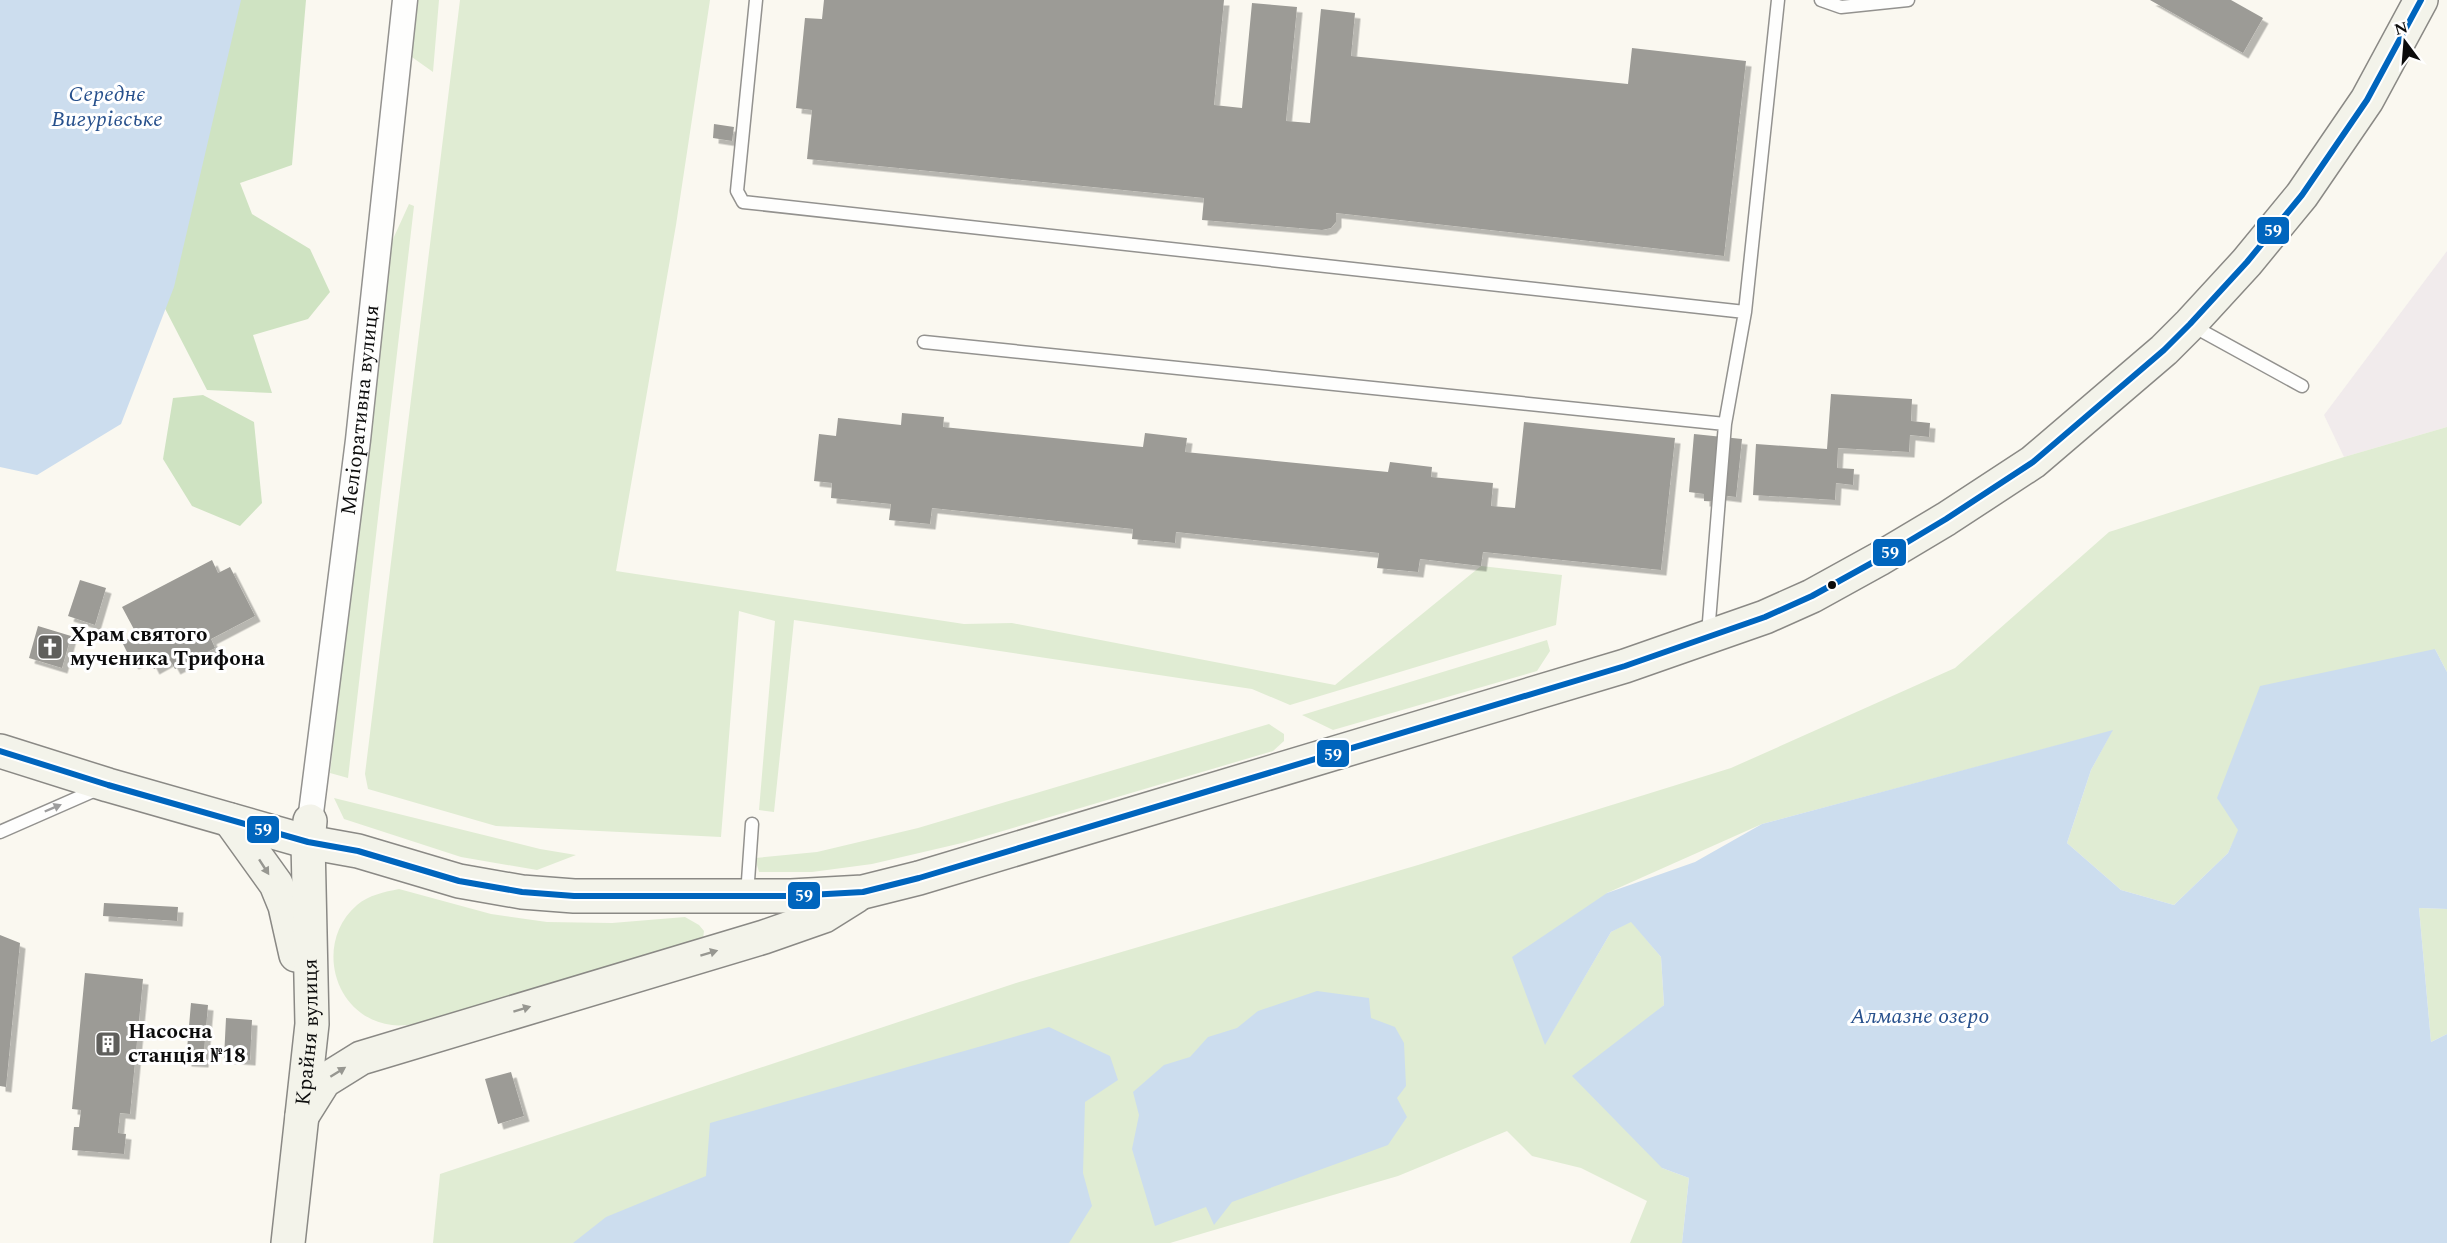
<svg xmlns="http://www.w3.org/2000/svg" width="2447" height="1243" font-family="Spectral,serif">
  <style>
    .industrial { fill: #f1ebec }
    .green { fill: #e0ecd3 }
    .forest { fill: #cfe3c2 }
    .water { fill: #cde }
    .building { fill: #9c9b96; filter: url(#shadow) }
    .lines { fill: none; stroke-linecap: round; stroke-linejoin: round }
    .lane-casing { stroke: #93928f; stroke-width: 15 }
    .street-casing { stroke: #93928f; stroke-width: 27 }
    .secondary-casing { stroke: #8a8985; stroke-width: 36 }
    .lane { stroke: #fefefd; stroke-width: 12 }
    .street { stroke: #fefefd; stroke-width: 24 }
    .secondary { stroke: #f3f3ea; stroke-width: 33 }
    .bus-1-casing { stroke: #fff; stroke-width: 10 }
    .bus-1 { stroke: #0065bd; stroke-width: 6 }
    .oneway { fill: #9d9d9d }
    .oneway2 { fill: #979791 }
    .bus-dot { fill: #0c0c0c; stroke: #fff; stroke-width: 2 }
    .labels { text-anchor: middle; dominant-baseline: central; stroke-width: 6; stroke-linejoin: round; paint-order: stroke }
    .street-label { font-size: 21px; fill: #0c0c0c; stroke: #fff }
    .poi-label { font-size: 21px; font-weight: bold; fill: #0c0c0c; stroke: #fff; text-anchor: start }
    .water-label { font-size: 22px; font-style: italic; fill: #27508c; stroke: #fff }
    .line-badge { stroke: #fff; stroke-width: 2 }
    .badge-label { font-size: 16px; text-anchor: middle; font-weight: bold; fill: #fff }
  </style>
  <defs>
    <filter id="shadow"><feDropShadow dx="5.5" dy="5.5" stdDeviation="0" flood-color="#0004"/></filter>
  </defs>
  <rect width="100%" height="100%" fill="#faf8f0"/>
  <!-- industrial -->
  <path class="industrial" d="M2447,251V427L2344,457L2324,415Z"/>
  <!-- green -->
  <path class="green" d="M414,0H439L433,72L409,55Z
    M460,0H710L676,225L616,571L964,624L1012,623L1335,685L1481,566L1562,575L1556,625L1290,705L1252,689L794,620L774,812L759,810L775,621L739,611L721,837L496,826L368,789L365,774Z
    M409,204L414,206L348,778L330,773L388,250Z
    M2447,427V672L2435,649L2239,830L2228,853L2174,905L2121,890L2067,843L2091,770L2112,731L1762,824L1607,893L1545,1044L1611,932L1631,921L1661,957L1664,1005L1644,1022L1662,1168L1689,1178L1682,1243H1630L1647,1201L1581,1168L1532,1156L1507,1131L1398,1176L1170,1243H433L440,1174L1016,983L1418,865L1731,768L1955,668L2109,532L2344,457Z
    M1547,640L1550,651L1537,671L1333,730L1302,715Z
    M1269,724L1284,734V741L1273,751L962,843L872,864L812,872H759L755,858L817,852L918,828Z
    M334,798L540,849L576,855L537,870L461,857L344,819Z
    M399,889L491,914L547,922L612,923L685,917L699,925L704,931L703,939L694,946L415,1024C408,1025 399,1026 392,1025C334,1018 313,943 357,905C369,895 384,892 399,889Z
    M2419,908L2447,909V1034L2431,1042Z"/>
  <!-- forest -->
  <path class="forest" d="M211,0H306L292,165L240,183L252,214L310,249L330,292L308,319L253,335L272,393L207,390L157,293Z
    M203,395L254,422L262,503L240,526L192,506L163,459L173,398Z"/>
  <!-- water -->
  <path class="water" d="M0,0H241L174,287L121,424L37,475L0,467Z
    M2435,649L2447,672V909L2419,908L2431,1042L2447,1034V1243H1682L1689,1178L1662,1168L1572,1076L1664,1005L1661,957L1631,922L1611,932L1545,1045L1512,957L1607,893L1695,862L1762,824L2113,730L2091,770L2067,843L2121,890L2174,905L2228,853L2238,830L2217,798L2260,686Z
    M1317,991L1369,998L1371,1018L1395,1027L1404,1043L1406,1086L1397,1098L1407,1117L1388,1145L1232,1202L1214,1225L1206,1207L1155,1226L1132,1149L1139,1115L1133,1092L1164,1065L1190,1057L1208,1037L1237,1028L1258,1011Z
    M1049,1027L1110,1056L1118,1080L1085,1102L1083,1173L1092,1206L1069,1243H573L606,1217L706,1176L710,1123Z"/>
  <!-- building -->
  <path class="building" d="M824,0H1224L1214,105L1242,108L1252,3L1297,7L1286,121L1310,123L1321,9L1355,13L1351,56L1628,84L1632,48L1746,61L1724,256L1336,213V222L1331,228L1322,230L1202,220L1204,198L807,159L812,110L796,108L805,18L822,19Z
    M2150,0H2231L2263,18L2243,53Z
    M714,124L734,127L732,141L713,138Z
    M1831,394L1912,399L1911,421L1930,423L1929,437L1910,435L1909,452L1838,448L1837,468L1854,469L1853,485L1836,483L1835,500L1753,495L1756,444L1827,449Z
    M902,413L944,417L943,427L1143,447L1145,433L1187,438L1185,452L1388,472L1390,462L1432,467L1431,477L1493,483L1491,506L1515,508L1524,422L1675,438L1661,570L1483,552L1481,566L1420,559L1418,572L1377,568L1379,553L1176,532L1175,543L1132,539L1133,529L932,508L930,524L889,520L891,504L831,498L832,483L814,481L819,434L836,436L838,418L901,425Z
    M1694,434L1742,439L1736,497L1720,495V502L1704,501V494L1689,492Z
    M212,560L218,573L230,567L255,616L211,639L215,648L175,669L170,660L154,669L148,657L133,664L122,642L137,635L122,607Z
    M80,580L106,588L95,625L68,616Z
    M38,626L71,636L62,668L29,658Z
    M104,903L178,907L177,921L103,916Z
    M0,935L20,943L6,1087L0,1086Z
    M85,973L143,979L130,1114L120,1113L118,1133L126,1134L124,1154L72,1150L74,1127H79L81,1110L72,1109Z
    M191,1003L208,1005L203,1062L186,1061Z
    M226,1018L252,1020L250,1060L224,1058Z
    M511,1072L524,1116L498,1124L485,1079Z"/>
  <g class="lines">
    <defs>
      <path id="lane" d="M756,0L737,191L743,202L1745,312
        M1821,0L1841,7L1908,0
        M2191,325L2302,386
        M924,342L1725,424
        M1708,634L1725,424L1745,312L1778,0
        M0,832L98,789
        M747,895L752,824"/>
      <g id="street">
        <path id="s1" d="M310,821L358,440L405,0"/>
      </g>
      <g id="secondary">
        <path d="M0,751L108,785L308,842L358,851L459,881L522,892L574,896H791L863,892L919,878L1625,666L1765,617L1812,596L1879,559L1946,519L2033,462L2164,350L2190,324L2247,262L2302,195L2367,100L2421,0"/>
        <path d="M230,820L276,884L285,906L296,955"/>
        <path d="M302,1116L324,1081L361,1058L764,937L824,916L856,896"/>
        <path id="s2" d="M288,1243L312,1024L308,842L310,821"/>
      </g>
    </defs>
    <!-- lane casing -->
    <use href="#lane" class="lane-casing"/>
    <!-- street casing -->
    <use href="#street" class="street-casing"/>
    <!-- secondary casing -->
    <use href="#secondary" class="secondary-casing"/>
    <!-- lane -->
    <use href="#lane" class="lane"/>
    <!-- street -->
    <use href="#street" class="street"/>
    <!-- secondary -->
    <use href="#secondary" class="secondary"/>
    <defs>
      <path id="bus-1" d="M0,751L108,785L308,842L358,851L459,881L522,892L574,896H791L863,892L919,878L1625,666L1765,617L1812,596L1879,559L1946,519L2033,462L2164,350L2190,324L2247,262L2302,195L2367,100L2421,0"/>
    </defs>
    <!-- bus-1 casing -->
    <use href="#bus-1" class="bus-1-casing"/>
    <!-- bus-1 -->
    <use href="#bus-1" class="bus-1"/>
  </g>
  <!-- one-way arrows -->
  <defs><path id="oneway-solid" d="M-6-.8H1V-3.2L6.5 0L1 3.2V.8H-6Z" transform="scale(1.5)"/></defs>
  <use class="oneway" href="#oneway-solid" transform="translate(53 808) rotate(-23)"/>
  <g class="oneway2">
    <use href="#oneway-solid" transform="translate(264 867) rotate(57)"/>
    <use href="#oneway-solid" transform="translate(709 953) rotate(-17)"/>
    <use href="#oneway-solid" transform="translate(522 1009) rotate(-17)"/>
    <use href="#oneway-solid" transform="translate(338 1072) rotate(-32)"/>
  </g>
  <!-- icons -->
  <defs>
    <symbol id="church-square" viewBox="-11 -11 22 22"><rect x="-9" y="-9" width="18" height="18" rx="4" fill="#5f5f5c" stroke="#fff"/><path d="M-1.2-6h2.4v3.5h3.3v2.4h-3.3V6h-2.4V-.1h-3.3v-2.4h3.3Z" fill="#fff"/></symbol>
    <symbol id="building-square" viewBox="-11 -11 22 22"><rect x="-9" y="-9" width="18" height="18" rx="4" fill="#5f5f5c" stroke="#fff"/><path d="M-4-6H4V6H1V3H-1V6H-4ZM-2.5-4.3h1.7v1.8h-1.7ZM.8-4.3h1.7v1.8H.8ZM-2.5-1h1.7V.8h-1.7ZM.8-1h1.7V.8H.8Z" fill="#fff"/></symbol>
  </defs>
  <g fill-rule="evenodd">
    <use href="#church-square" x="35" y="632" width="30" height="30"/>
    <use href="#building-square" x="93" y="1029" width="30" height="30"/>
  </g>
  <!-- markers -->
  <circle class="bus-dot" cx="1832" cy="585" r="5"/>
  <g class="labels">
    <!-- street labels -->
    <g class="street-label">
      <text stroke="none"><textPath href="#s1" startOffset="414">Меліоративна вулиця</textPath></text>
      <text stroke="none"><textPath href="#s2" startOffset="212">Крайня вулиця</textPath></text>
    </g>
    <!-- poi labels -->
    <g class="poi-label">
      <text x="70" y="635">Храм святого<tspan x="70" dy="24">мученика Трифона</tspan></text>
      <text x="128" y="1032">Насосна<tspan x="128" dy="24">станція №18</tspan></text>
    </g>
    <!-- water labels -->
    <g class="water-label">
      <text x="107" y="94">Середнє<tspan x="107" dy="25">Вигурівське</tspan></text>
      <text x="1920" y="1016">Алмазне озеро</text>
    </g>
  </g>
  <g class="line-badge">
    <rect x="2256" y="216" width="34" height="29" rx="6" fill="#0065bd"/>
    <rect x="1872" y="538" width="35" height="29" rx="6" fill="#0065bd"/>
    <rect x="1316" y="739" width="34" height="29" rx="6" fill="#0065bd"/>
    <rect x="246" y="815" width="34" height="29" rx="6" fill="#0065bd"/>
    <rect x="787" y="881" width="34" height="29" rx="6" fill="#0065bd"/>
  </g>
  <g class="badge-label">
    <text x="2273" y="236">59</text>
    <text x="1890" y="558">59</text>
    <text x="1333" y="760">59</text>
    <text x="263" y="835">59</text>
    <text x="804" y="901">59</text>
  </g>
  <!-- north arrow -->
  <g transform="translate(2405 42) rotate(344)" stroke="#ffffff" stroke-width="4.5" paint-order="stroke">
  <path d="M0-4.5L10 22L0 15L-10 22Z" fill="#0c0c0c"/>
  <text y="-9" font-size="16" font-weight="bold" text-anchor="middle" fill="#0c0c0c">N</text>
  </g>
</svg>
